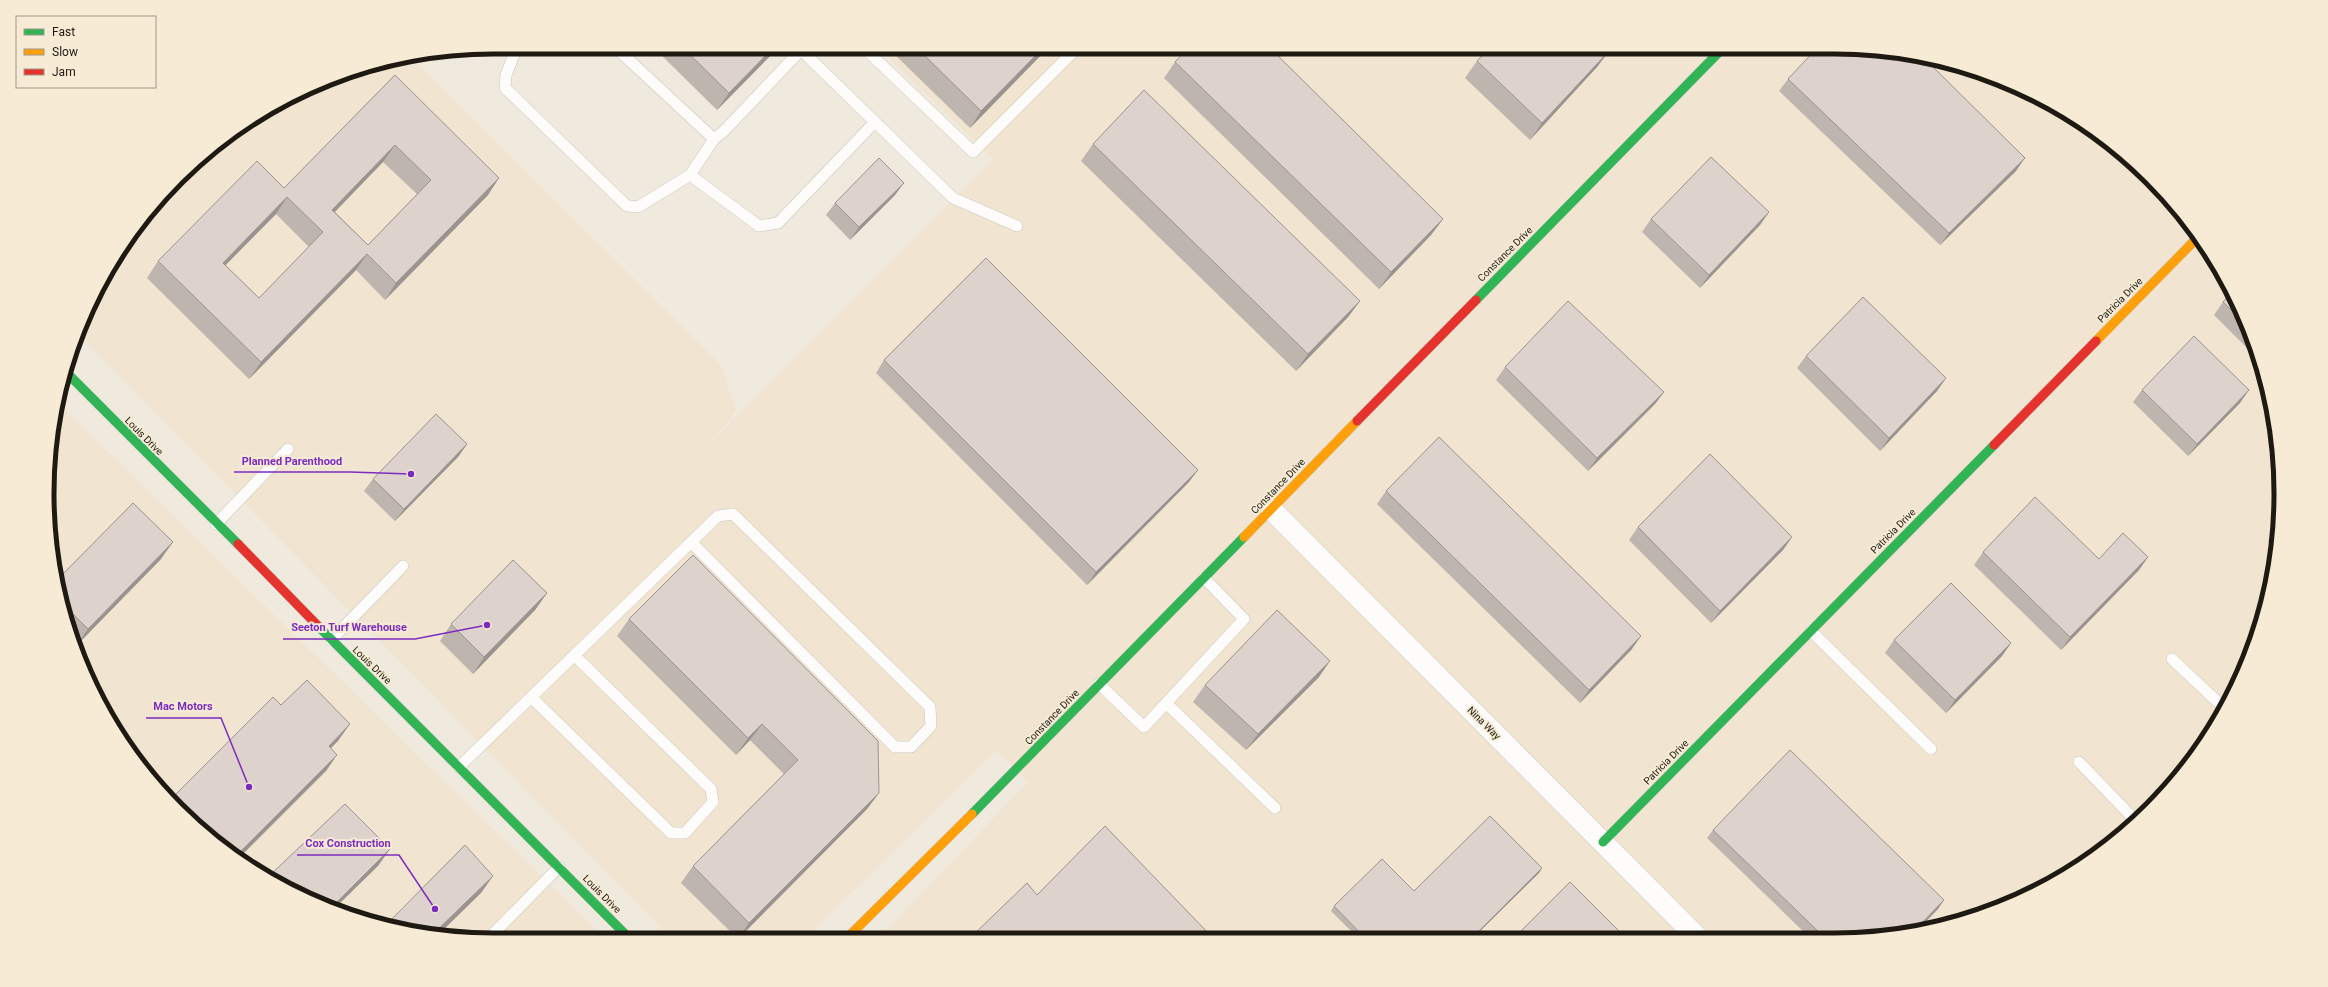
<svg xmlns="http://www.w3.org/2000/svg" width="2328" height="987" font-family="Roboto,sans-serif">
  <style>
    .built { fill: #f1e5d1 }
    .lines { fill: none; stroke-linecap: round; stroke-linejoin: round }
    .lane-casing { stroke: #cac6bd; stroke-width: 12 }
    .street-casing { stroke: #cac6bd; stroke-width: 22 }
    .fast-casing { stroke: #cac6bd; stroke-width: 10 }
    .slow-casing { stroke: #cac6bd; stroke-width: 10 }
    .jam-casing { stroke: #cac6bd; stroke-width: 10 }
    .lane { stroke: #fdfcfa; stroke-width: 11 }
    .street { stroke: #fdfcfa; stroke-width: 21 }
    .fast { stroke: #30b455; stroke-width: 9 }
    .slow { stroke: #ff9f0a; stroke-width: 9 }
    .jam { stroke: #e5322d; stroke-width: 9 }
    .wall { fill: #bfb5af; fill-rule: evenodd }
    .shaded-wall { fill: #9b938f }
    .building { fill: #ded2cc; stroke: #9b938f; fill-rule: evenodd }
    .labels { text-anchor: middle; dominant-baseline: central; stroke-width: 4; stroke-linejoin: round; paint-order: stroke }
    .street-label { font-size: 10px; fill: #1e1a12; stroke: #f7ebd6 }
    .rim { fill: none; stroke: #1e1a12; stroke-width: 5 }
    .leader { fill: none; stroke: #7b2cbf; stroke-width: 1.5 }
    .callout-dot { fill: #7b2cbf; stroke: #f7ebd6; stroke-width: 1.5 }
    .callout-label { font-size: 11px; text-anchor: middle; font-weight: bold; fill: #7b2cbf; stroke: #f7ebd6; stroke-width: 4; stroke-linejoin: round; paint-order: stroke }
  </style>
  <rect width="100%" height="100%" fill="#efe9de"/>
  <!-- built -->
  <path class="built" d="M878,47H1834L1893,51L1978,71L2058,107L2129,158L2189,222L2235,296L2266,378L2280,464L2277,552L2257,637L2206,741L2129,829L2032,894L1978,916L1893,936L878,939L1028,782L996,751L804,939L673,940L78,334L107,270L158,199L199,158L270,107L350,71L409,55L721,365L736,411L709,444L993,159Z
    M58,403L590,924L605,940H494L435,936L350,916L270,880L222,848L158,788L122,741L81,664L56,581L47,494L51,435Z"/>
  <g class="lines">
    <defs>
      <path id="lane" d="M517,47L506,75L505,88L627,206L638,207L690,175L759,226L778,223L875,122
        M615,47L714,139
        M798,47L953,198L1017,226
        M863,47L973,152L1078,47
        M690,175L714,139L724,131L801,50
        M216,524L288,449
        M1811,631L1931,749
        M331,640L403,566
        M2172,659L2223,707
        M1099,684L1144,727L1244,619L1204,578
        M531,697L671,833H685L713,802L711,789L574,655
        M1166,703L1275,808
        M2079,762L2136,821
        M459,767L718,516L733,514L930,707L931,726L911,747H895L691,542
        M487,940L559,867"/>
      <path id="street" d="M1271,509L1697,937"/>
      <path id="fast" d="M1476,300L1724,47
        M66,372L238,544
        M319,627L631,940
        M972,814L1244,537
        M1603,842L1994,445"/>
      <path id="slow" d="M2096,341L2198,237
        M1244,537L1357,421
        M846,939L972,814"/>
      <path id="jam" d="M1357,421L1476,300
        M1994,445L2096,341
        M238,544L319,627"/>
    </defs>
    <!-- lane casing -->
    <use href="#lane" class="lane-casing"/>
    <!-- street casing -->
    <use href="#street" class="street-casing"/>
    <!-- fast casing -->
    <use href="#fast" class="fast-casing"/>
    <!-- slow casing -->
    <use href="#slow" class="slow-casing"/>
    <!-- jam casing -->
    <use href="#jam" class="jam-casing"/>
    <!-- lane -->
    <use href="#lane" class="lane"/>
    <!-- street -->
    <use href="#street" class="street"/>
    <!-- fast -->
    <use href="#fast" class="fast"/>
    <!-- slow -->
    <use href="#slow" class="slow"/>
    <!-- jam -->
    <use href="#jam" class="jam"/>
  </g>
  <!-- wall -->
  <path class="wall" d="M653,47H777L774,52L717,110Z
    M887,47H1049L970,128Z
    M1609,51L1597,67L1530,140L1465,78L1477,61Z
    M1175,62L1443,219L1431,235L1379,289L1164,78Z
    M395,75L488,195L385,300L356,270L249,379L147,278L158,261L284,188ZM383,162L417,194L368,245L335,212ZM276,214L309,247L259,298L225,265Z
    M1788,79L2016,171L1940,245L1779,91Z
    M1093,144L1360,301L1348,317L1296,371L1081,161Z
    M895,195L850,240L826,215L835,203Z
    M1769,212L1760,225L1700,288L1642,232L1651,219Z
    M2235,296L2259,360L2214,315L2223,302Z
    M1806,356L1946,378L1937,391L1880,451L1797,368Z
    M884,360L1189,482L1087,585L876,373Z
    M1505,367L1664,392L1655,404L1588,471L1496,380Z
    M2142,390L2240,403L2188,456L2133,402Z
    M467,444L458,457L395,521L364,491L373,479Z
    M1386,491L1632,649L1580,703L1377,504Z
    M1638,527L1792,537L1783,550L1711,623L1629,540Z
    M2278,530L2277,550L2268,541L2271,536Z
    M1983,552L2099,559L2148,557L2139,570L2061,650L1974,565Z
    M161,559L76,646L75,644L56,581Z
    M547,593L535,610L473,674L440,641L451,624Z
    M629,619L879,793L867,809L738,939L681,883L693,866L784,774L750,740L736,755L617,636Z
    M1894,640L2011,643L2002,656L1946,713L1885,653Z
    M1319,677L1246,750L1193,702L1205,685Z
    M1713,830L1938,909L1893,936H1808L1707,838Z
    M1542,868L1539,873L1474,937L1358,938L1331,911L1334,906L1414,891Z"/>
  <!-- shaded-wall -->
  <path class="shaded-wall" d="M774,47H777L774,52L717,110L729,93Z
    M1044,47H1049L970,128L981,111Z
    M1609,51L1597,67L1530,140L1542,123Z
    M395,145L383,162L321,226L332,210Z
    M2025,158L2016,171L1940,245L1949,233Z
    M499,178L488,195L385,300L396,283Z
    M904,183L895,195L850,240L859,227Z
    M287,197L276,214L211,280L223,263Z
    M1769,212L1760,225L1700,288L1709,275Z
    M1443,219L1431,235L1379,289L1391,272Z
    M367,254L356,270L249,379L261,362Z
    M1360,301L1348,317L1296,371L1308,354Z
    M1946,378L1937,391L1880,451L1889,438Z
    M2249,390L2240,403L2188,456L2197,444Z
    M1664,392L1655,404L1588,471L1597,458Z
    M467,444L458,457L395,521L404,509Z
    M1198,470L1189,482L1087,585L1096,572Z
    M1792,537L1783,550L1711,623L1720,611Z
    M173,542L161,559L76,646L88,629Z
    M2148,557L2139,570L2061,650L2070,637Z
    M547,593L535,610L473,674L484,657Z
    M1641,636L1632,649L1580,703L1589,690Z
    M2011,643L2002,656L1946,713L1955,700Z
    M1330,661L1319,677L1246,750L1258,734Z
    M350,724L338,741L317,762L329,746Z
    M762,724L750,740L736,755L748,738Z
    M337,755L326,771L238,859L235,857Z
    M879,793L867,809L738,939L749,923Z
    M390,849L378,866L334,909L331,908Z
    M1542,868L1539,873L1474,937H1473Z
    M493,876L481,893L437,936L432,935Z
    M1944,900L1938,909L1917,931H1914Z"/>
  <!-- building -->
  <path class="building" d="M682,47H774L729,93Z
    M916,47H1044L981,111Z
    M1189,47H1269L1443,219L1391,272L1175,62Z
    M1490,47H1605L1609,51L1542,123L1477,61Z
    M1818,47H1834L1893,51L1924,58L2025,158L1949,233L1788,79Z
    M395,75L499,178L396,283L367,254L261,362L158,261L257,161L284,188ZM395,145L431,180L368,245L332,210ZM287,197L323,232L259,298L223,263Z
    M1144,90L1360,301L1308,354L1093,144Z
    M1711,157L1769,212L1709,275L1651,219Z
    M879,158L904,183L859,227L835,203Z
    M986,258L1198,470L1096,572L884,360Z
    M2232,292L2235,296L2246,325L2223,302Z
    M1863,297L1946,378L1889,438L1806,356Z
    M1568,301L1664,392L1597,458L1505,367Z
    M2194,336L2249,390L2197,444L2142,390Z
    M436,414L467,444L404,509L373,479Z
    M1439,437L1641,636L1589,690L1386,491Z
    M1710,454L1792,537L1720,611L1638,527Z
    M2035,497L2099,559L2123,533L2148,557L2070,637L1983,552Z
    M133,503L173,542L88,629L63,604L56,581Z
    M2278,530L2277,543L2271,536Z
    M693,555L878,741L879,793L749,923L693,866L798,760L762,724L748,738L629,619Z
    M513,560L547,593L484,657L451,624Z
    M1951,583L2011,643L1955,700L1894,640Z
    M1277,610L1330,661L1258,734L1205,685Z
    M307,680L350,724L329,746L337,755L235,857L222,848L170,800L273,697L281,705Z
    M1790,750L1944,900L1914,931L1893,936H1823L1713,830Z
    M345,804L390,849L331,908L270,880L267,878Z
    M1490,816L1542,868L1473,937L1365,938L1334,906L1382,859L1414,891Z
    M1105,826L1213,938L969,939L1027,883L1037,895Z
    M465,845L493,876L432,935L386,925Z
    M1570,882L1625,937H1515Z"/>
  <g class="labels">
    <!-- street labels -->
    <g class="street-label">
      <text transform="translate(1505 254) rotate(-45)">Constance Drive</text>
      <text transform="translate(2120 300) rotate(-45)">Patricia Drive</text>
      <text transform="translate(144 436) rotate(45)">Louis Drive</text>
      <text transform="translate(1278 486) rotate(-46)">Constance Drive</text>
      <text transform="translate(1893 531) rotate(-45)">Patricia Drive</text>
      <text transform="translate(372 665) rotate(44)">Louis Drive</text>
      <text transform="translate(1052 717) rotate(-46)">Constance Drive</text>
      <text transform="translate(1484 723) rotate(45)">Nina Way</text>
      <text transform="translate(1666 762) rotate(-45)">Patricia Drive</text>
      <text transform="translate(602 894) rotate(45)">Louis Drive</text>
    </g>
  </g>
  <!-- crop -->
  <path d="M0 0H2328V987H0ZM493 54H1835A439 439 0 0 1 2274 493V494A439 439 0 0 1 1835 933H493A439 439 0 0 1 54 494V493A439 439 0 0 1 493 54Z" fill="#f7ebd6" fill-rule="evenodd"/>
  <path class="rim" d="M493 54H1835A439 439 0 0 1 2274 493V494A439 439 0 0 1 1835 933H493A439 439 0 0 1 54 494V493A439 439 0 0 1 493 54Z"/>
  <!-- callouts -->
  <path class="leader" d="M411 474L350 472H234M487 625L415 639H283M249 787L221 718H146M435 909L399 855H297"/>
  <g class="callout-dot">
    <circle cx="411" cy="474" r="4"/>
    <circle cx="487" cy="625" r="4"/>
    <circle cx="249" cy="787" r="4"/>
    <circle cx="435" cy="909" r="4"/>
  </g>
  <g class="callout-label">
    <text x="292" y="465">Planned Parenthood</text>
    <text x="349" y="631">Seeton Turf Warehouse</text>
    <text x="183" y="710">Mac Motors</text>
    <text x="348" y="847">Cox Construction</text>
  </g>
  <!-- legend -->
  <rect x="16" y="16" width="140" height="72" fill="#f7ebd6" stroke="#a09788"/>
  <rect x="24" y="29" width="20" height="6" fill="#30b455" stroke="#a09788"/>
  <text x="52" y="36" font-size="12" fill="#1e1a12">Fast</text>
  <rect x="24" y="49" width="20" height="6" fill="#ff9f0a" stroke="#a09788"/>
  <text x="52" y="56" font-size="12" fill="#1e1a12">Slow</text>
  <rect x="24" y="69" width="20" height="6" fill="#e5322d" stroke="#a09788"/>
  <text x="52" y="76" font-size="12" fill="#1e1a12">Jam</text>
</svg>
